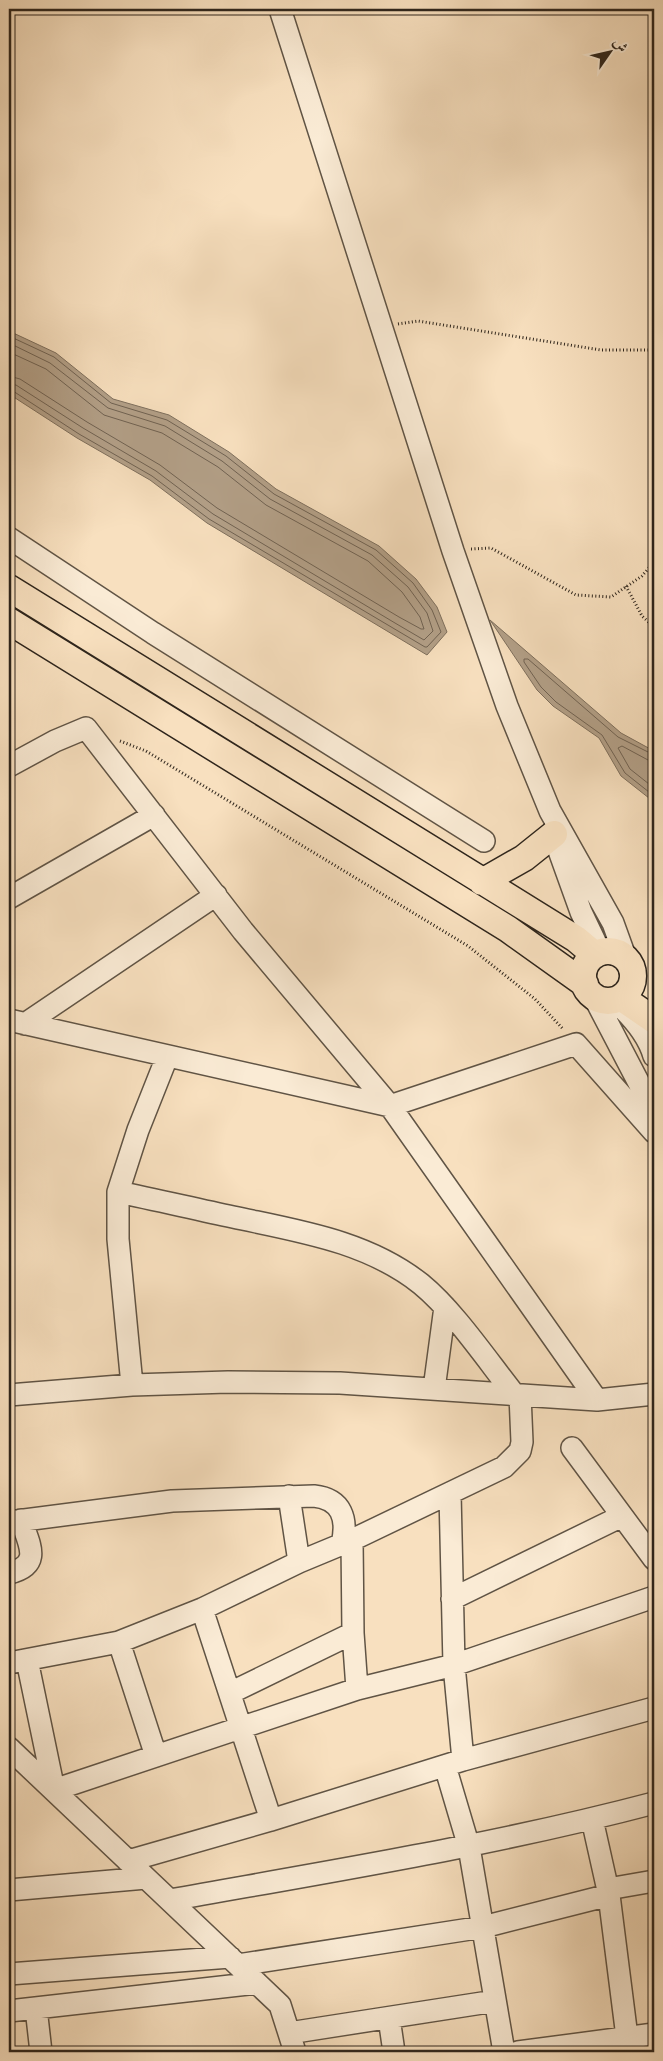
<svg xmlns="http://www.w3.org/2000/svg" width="663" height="2061" font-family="'IM FELL French Canon',Amiri,serif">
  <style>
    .water { fill: #b3a088; stroke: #7e6f5d }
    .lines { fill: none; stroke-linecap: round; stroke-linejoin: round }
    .shore { stroke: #706252; stroke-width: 1 }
    .minor-casing { stroke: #605445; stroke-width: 24 }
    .major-casing { stroke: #2e251c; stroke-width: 29 }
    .path { stroke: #2e251c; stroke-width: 3; stroke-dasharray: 1 2.5; stroke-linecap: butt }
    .minor { stroke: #faebd5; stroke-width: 21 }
    .major { stroke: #f8e0bf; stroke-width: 26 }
  </style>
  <rect width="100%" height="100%" fill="#f8e0bf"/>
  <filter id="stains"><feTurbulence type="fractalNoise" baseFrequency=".004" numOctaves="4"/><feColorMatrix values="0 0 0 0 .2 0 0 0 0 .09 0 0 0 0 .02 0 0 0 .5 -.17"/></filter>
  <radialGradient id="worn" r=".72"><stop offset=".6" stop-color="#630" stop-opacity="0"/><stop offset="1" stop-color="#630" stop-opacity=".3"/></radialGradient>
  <!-- water -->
  <path class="water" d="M9,331L56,353L113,399L169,415L229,452L276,489L379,546L416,579L437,607L447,632L427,655L207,523L150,480L77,438L9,394Z
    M490,620L621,733L654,751V802L621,776L599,738L553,706L537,690Z"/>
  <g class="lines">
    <!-- shore -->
    <path class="shore" d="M9,336L54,357L111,403L167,420L226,456L274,494L376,550L413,583L432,610L441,632L427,647H425L209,519L152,476L79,434L13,391L9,390
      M9,343L50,363L108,408L165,426L222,461L270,499L372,555L408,587L427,613L433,631L424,640L395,623L213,514L156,471L83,428L16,385L9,384
      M9,352L46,369L104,415L162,433L218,467L266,505L368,561L402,592L420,617L424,629H421L399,617L217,508L160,465L87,422L20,379L9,376
      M654,755L618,737L528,659H524V662L541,687L556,702L602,735L625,773L654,796
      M654,762L648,760L622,746L618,748L630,769L654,788"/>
    <defs>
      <path id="minor" d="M280,9L453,551L507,706L550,811L613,923L626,959
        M9,538L153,633L484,841
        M9,766L55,741L86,728L243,931L390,1106L597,1400
        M558,848L581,912L600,952
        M9,898L154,815
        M593,995L654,1112
        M618,1004C634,1019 648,1035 654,1056
        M9,1020L390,1106L576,1044L654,1132
        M25,1024L216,895
        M118,1192C157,1200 195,1209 233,1217C298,1231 367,1241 421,1284C454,1311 487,1360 514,1394
        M132,1385L118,1239V1192L138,1130L167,1057
        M434,1389L445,1307
        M9,1395L132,1385L228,1382L340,1383L597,1400L654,1394
        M572,1448L654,1559
        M450,1493L454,1665L463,1760
        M289,1496L299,1562
        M9,1522L172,1501L314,1496C342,1499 348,1519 342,1544
        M352,1540L353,1633L357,1689
        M9,1573C43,1565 29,1544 21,1520
        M452,1599L622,1516
        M202,1609L271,1820
        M119,1642L156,1756
        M27,1660L54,1790L357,1689L454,1665L654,1597
        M9,1663L119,1642L202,1609L299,1562L352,1540L504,1467L520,1451L522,1442L520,1395
        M230,1693L353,1633
        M9,1748L280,2005L295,2052
        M445,1766L469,1847L504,2052
        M592,1819L609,1895L627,2037
        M128,1861L271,1820L463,1760L654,1708
        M608,1889L654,1881
        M9,1890L146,1878
        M170,1900C332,1871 495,1845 654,1803
        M238,1965L483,1927L609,1895
        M9,1974L230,1957
        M36,2008L41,2052
        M9,2011L257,1983
        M389,2018L394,2052
        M289,2033L495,2001
        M518,2052L654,2034"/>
      <path id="major" d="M9,588L576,939L595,955
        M9,621L508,929L585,984
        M482,882L524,858L554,834
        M583 976a25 25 0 1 1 50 0a25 25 0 1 1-50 0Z
        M622,998L654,1020"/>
    </defs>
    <!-- minor casing -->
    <use href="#minor" class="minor-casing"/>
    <!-- major casing -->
    <use href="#major" class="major-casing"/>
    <!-- path -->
    <path class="path" d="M398,324L418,321L601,350H654
      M471,549L491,548L576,595L611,597L642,576L654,562
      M626,586L642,616L654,627
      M120,741L146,751L468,946L535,999L563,1029"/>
    <!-- minor -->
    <use href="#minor" class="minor"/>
    <!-- major -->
    <use href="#major" class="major"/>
  </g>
  <!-- margin -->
  <rect width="663" height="2061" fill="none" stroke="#f8e0bf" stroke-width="30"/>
  <rect x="10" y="10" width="643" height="2041" fill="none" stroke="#2e251c" stroke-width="2.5"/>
  <rect x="15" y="15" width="633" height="2031" fill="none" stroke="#2e251c"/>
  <!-- north arrow -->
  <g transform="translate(610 52) rotate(56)" stroke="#faebd5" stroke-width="4" paint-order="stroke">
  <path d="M0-4L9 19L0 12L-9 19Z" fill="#2e251c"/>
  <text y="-8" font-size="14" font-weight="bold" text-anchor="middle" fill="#2e251c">ش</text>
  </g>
  <rect width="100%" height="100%" filter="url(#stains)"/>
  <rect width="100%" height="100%" fill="url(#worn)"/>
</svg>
